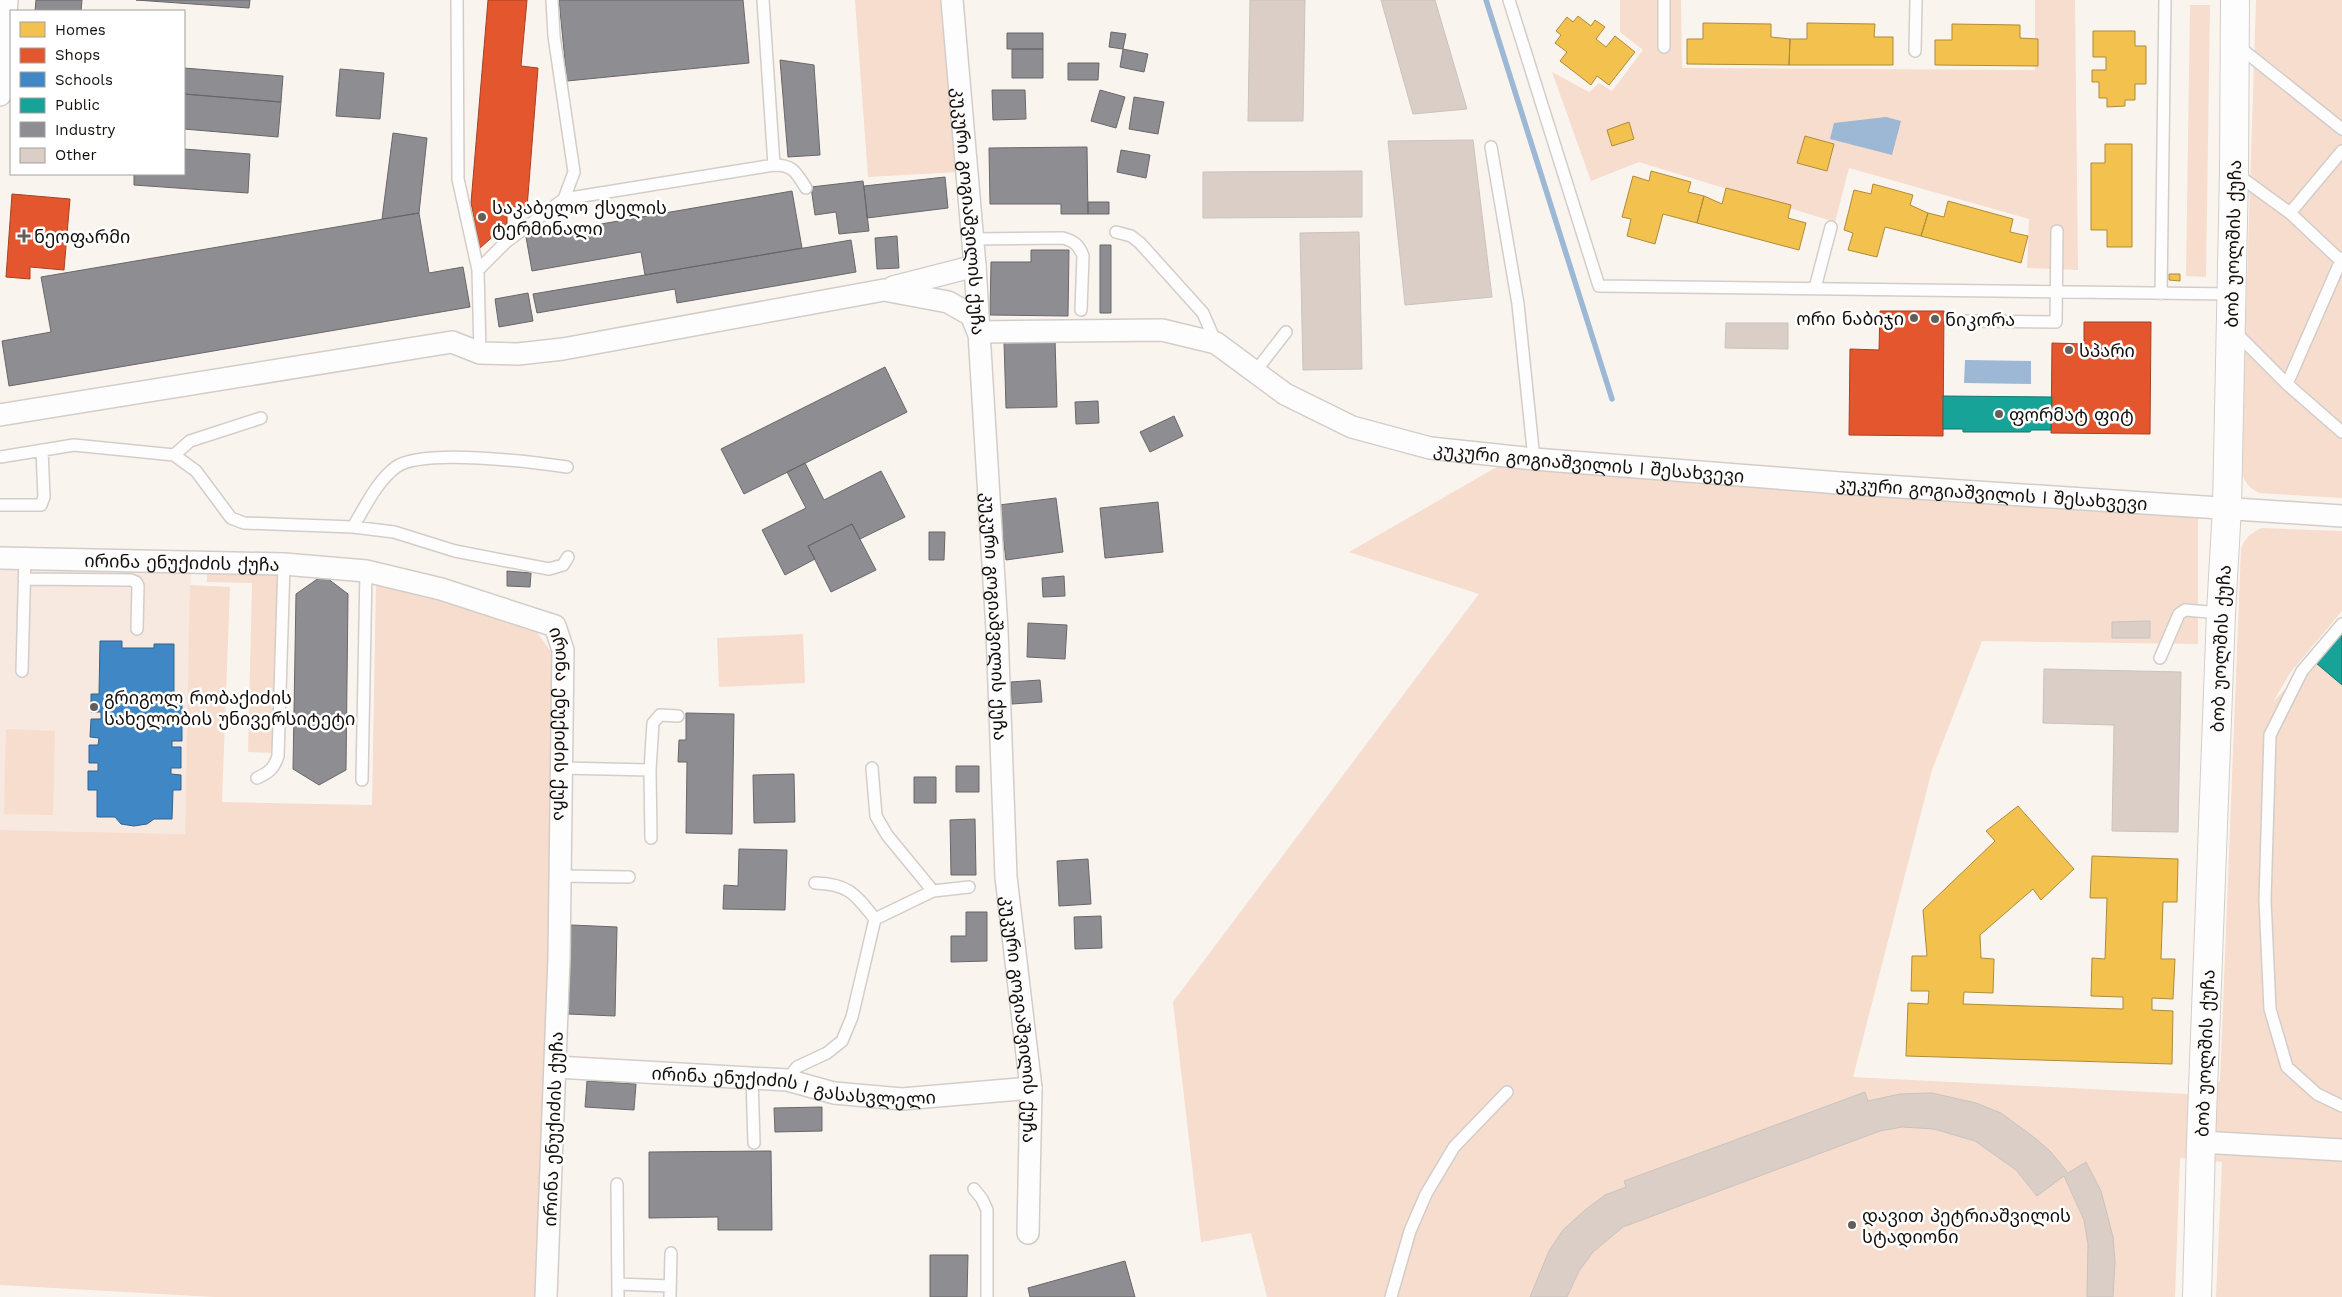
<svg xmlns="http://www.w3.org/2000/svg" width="2342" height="1297" font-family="'Work Sans','Noto Sans Georgian',sans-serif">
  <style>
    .education { fill: #f7e8e0 }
    .green { fill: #f6ddcd }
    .water { fill: #9cb8d4 }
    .homes { fill: #f2c14e; stroke: #af8b3a }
    .shops { fill: #e4572e; stroke: #a64123 }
    .schools { fill: #3f88c5; stroke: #32638d }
    .public { fill: #17a398; stroke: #16766d }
    .industry { fill: #8d8d92; stroke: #696769 }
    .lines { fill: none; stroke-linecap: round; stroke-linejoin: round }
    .stream { stroke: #9cb8d4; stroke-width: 5.5 }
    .building { fill: #dbcec6; stroke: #c9c3bf }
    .service-casing { stroke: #d3cdc9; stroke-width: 14 }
    .minor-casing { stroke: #d3cdc9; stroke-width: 24 }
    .tertiary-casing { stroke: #d3cdc9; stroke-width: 30 }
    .service { stroke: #fefdfd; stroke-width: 11 }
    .minor { stroke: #fefdfd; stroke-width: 21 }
    .tertiary { stroke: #fefdfd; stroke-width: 28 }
    .poi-dot { fill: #645e5a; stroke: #fff; stroke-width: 2 }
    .labels { text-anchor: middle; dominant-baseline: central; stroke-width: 5; stroke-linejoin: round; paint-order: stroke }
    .poi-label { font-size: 18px; fill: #140e0a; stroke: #fff; text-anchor: start }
    .street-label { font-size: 18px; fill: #140e0a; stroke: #fff }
  </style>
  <rect width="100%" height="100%" fill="#faf4ef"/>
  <!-- education -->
  <path class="education" d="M0,562L191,566L185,834L0,830Z"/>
  <!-- green -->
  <path class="green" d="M855,0H940L958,172L868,177Z
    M1620,0H1681L1682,68L2035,70V0H2075L2078,270L2027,268L2029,219L1849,168L1835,222L1639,162L1591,181L1552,72L1589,92L1599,83L1612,91L1643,50L1620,32Z
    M2256,0H2342V498L2259,493C2248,487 2244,482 2241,469Z
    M2190,5H2210L2206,277L2186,276Z
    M1502,464L2198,515V644L1982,641L1932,770L1853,1077L2188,1094L2220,1081L2241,549C2245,537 2251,533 2262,528L2342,531V611L2290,673L2273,702L2302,671L2342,618V1297H2216L2222,1162L2180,1158L2175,1297H1267L1251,1233L1201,1242L1173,1002L1479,594L1349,552Z
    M207,566L278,567L273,753L248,752L252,583L207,582Z
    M376,581L536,631L552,653L551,1011L541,1297H214L0,1285V830L185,834L190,585L230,587L222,802L372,805Z
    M803,634L805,683L719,687L717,638Z
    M6,729L55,731L53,815L4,814Z"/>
  <!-- water -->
  <path class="water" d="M1886,117L1901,121L1892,155L1830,139L1834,123Z
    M1965,360L2031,361V384L1964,383Z"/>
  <!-- homes -->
  <path class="homes" d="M1578,16L1591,26L1595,20L1605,27L1596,39L1606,47L1615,36L1635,52L1609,85L1597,76L1591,85L1560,61L1567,52L1555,43L1561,35L1556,31L1567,17L1573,22Z
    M1703,23L1771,24V37L1790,39L1789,65L1687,64V39H1703Z
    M1807,23L1875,24L1874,37H1893V65H1789L1790,39H1807Z
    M1952,24L2020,25V38L2038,39V66L1935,65V40H1952Z
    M2093,31H2135V46H2146V84H2135V100H2125V106L2107,107V98H2099V82H2092V70H2106V57H2093Z
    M1629,122L1634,139L1612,146L1607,130Z
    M1805,136L1834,144L1827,171L1797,163Z
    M2105,144H2132V247H2107V230H2091V163H2105Z
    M1651,171L1691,182L1688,192L1704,196L1697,223L1663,214L1655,244L1627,236L1631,219L1622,217L1633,176L1649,181Z
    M1873,184L1913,195L1910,205L1928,213L1921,236L1885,227L1877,257L1848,250L1853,233L1844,230L1854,190L1871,194Z
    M1726,188L1791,205L1788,218L1806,223L1799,250L1697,223L1704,196L1722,204Z
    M1948,201L2013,219L2010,232L2028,236L2021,263L1921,236L1928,213L1944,217Z
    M2169,274H2180V281L2169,280Z
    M2018,806L2074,869L2041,900L2033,889L1980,935L1981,958L1994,959L1993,993L1964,992L1963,1004L2123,1009V997L2091,996L2092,958L2105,959L2107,898H2090L2092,856L2178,859L2177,902H2163L2161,959H2175L2173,999L2152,998V1010L2173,1011L2172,1064L1906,1056L1908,1003L1928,1004L1929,991H1911L1912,956H1927L1923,910L1995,841L1986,831Z"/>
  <!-- shops -->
  <path class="shops" d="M488,0H527L521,66L538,68L527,208L507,206V224L480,248L471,203Z
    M12,194L70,199L64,270L30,267V279L6,277Z
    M1880,311H1944L1943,436L1849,435L1850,349L1879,350Z
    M2084,322H2151L2150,434L2051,433L2052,343L2084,344Z"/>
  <!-- schools -->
  <path class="schools" d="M100,641H122V648H154V644H174V695H182V716H173V721H182V741H172V747H181V768H171V774L181,775V790H173L172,819H154L147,824L134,826L121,824L115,817H97V790H88V771H98V763H89V745H98L99,738L90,737L91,719H101V712H91V694H99Z"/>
  <!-- public -->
  <path class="public" d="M1943,396L2052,397L2051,430H2031L2030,432H1963V429H1943Z
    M2342,633V685L2316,663Z"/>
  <!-- industry -->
  <path class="industry" d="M36,0H82L81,11H35Z
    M136,0H250L249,8Z
    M559,0H743L749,63L567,81Z
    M1111,32L1126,34L1123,49L1109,47Z
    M1007,33H1043V49H1007Z
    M1012,49H1043V78H1012Z
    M1123,49L1148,54L1144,72L1120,67Z
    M780,60L814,65L820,155L788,157Z
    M1068,63H1099L1098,80H1068Z
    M184,68L283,76L281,102L184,94Z
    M340,69L384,73L380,119L336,116Z
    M992,90H1025L1026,119L993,120Z
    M1100,90L1125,97L1116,128L1091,121Z
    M184,94L281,102L278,137L184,129Z
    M1134,97L1164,102L1158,134L1129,129Z
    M393,133L427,138L419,213L382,219Z
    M1087,147L1088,214H1061V204H990L989,148Z
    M184,149L250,154L248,193L134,185V174H184Z
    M1121,150L1150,155L1146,178L1117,172Z
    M945,177L948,208L867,218L864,186Z
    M863,181L869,231L839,234L836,212L815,215L811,187Z
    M792,191L802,248L645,275L641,252L532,271L526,237Z
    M1088,202H1109V214H1088Z
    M419,213L429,273L463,267L470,307L9,386L2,341L51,332L41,277Z
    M897,236L899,268L877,269L875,238Z
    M851,240L856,272L677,303L675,289L537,313L533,294Z
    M1100,245H1111V313H1100Z
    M1031,250H1069L1068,316L990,315L991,262H1031Z
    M528,293L533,321L499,327L495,299Z
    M1055,340L1057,407L1006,408L1004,341Z
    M885,367L907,412L744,494L721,449Z
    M1098,401L1099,423L1076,424L1075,402Z
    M1174,416L1183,436L1150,452L1140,432Z
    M805,463L824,500L881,471L905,517L860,539L852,524L808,546L815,559L785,575L762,530L806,508L787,472Z
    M1056,498L1063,552L1006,560L999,505Z
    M1158,502L1163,552L1105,558L1100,508Z
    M852,524L876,570L831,592L808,546Z
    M929,532H945L944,560H929Z
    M507,571L531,573L530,587L507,586Z
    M323,575L348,594L346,770L319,785L293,769L296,594Z
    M1064,576L1065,596L1043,597L1042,578Z
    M1028,623L1067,625L1065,659L1027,657Z
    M1040,680L1042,702L1012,704L1011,682Z
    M686,713L734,714L732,834L686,833L687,762H678L679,740H686Z
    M956,766H979V792H956Z
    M794,774L795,822L754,823L753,775Z
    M914,777H936V803H914Z
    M975,819L976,875H951L950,820Z
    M739,849L787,850L785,910L723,909L724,885L738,886Z
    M1088,859L1091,904L1059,906L1057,861Z
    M966,912H987V961L951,962V936H966Z
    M1101,916L1102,948L1075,949L1074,917Z
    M571,925L617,927L615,1016L568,1014Z
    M587,1081L636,1084L634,1110L585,1107Z
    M822,1107V1131L775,1132L774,1108Z
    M771,1151L772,1230H718V1217L649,1218V1152Z
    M930,1255H968L967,1297H930Z
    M1125,1261L1135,1297H1030L1028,1288Z"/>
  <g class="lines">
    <!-- stream -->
    <path class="stream" d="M1486,0L1612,399"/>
  </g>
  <!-- building -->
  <path class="building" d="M1250,0H1305L1303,121H1248Z
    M1381,0H1435L1467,109L1413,114Z
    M1473,140L1492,297L1405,305L1388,141Z
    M1362,171V217L1203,218V172Z
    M1359,232L1362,369L1303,370L1300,233Z
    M1726,323H1788V349L1725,348Z
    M2150,621V638H2112V622Z
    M2044,669L2181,672L2178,832L2112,831L2114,725L2043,723Z
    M1865,1092L1868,1101L1900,1094L1932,1093L1976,1103L2001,1113L2035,1138L2050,1151L2068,1173L2086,1162L2101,1191L2113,1237L2115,1262L2113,1297H2087L2088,1244L2084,1220L2064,1176L2037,1196L2016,1170L1975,1141L1934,1129L1902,1127L1880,1131L1623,1227L1593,1252L1579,1271L1567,1297H1530L1549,1251L1563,1230L1585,1210L1605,1195L1626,1187L1624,1181Z"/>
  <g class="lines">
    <defs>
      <path id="service" d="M457,0L458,179L478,270L480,353
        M763,0L774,165
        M1509,0L1599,286L2231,294
        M2238,46L2342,129
        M1664,47V0
        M1915,51L1916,0
        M1491,147L1518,304L1534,459
        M2235,173L2290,213L2340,260H2342
        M564,199L774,165C794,165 796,173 806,188
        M2290,213L2342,151
        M1116,232L1131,236L1140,243L1203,313L1216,343
        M972,239L1063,238C1074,241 1079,245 1083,256L1081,310
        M478,270L506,242L564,199L574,172L554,36L552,0
        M1815,288L1831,227
        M2161,294L2165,0
        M1965,321L2056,322L2057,231
        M2233,330L2287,384L2342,432
        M1255,372L1286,332
        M2287,384L2342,258
        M174,455L190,441L261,418
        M0,457L74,445L174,455L196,471L231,518L244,523L353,527L394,532L455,551L549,569L563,565L568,557
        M0,505H41L44,497L42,450
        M353,527C365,507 377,481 396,467C423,448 533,462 567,467
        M24,579L131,580L136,582L138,586L137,629
        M2342,624L2302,671L2270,735L2265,900L2270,1009L2287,1067L2317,1094L2342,1106
        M2160,658L2179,614L2185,610L2221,613
        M22,671L25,558
        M562,768L650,770L653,723L660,715L678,716
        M872,768L876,816L887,835L933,891
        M650,770L651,838
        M257,778C268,773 274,769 278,756L284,564
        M362,780L366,571
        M560,876L629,877
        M815,883C849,884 855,894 875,919
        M752,1078L754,1143
        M787,1080L797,1067L827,1053L842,1041L852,1017L875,919L933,891L969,887
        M617,1184L618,1297
        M974,1189L982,1199L987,1210V1297
        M618,1284L670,1286
        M670,1297L671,1253
        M1391,1297L1410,1231L1426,1194L1454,1147L1507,1092"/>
      <g id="minor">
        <path id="s1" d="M952,0L975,266L997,630L1006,877L1031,1088L1028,1233"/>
        <path d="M0,95L7,0"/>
        <path d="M893,287L975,266"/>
        <path id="s2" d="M0,415L452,342L480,353L518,354L563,349L884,290L948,302L971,315L978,332L1162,330L1216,343L1285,394L1352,427L1430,448L1534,459L1840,483L2342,516"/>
        <path id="s3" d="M0,558L284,564L366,571L441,589L555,626L563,650L559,958L546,1297"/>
        <path id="s4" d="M556,1067L787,1080L834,1093L902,1099L1031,1088"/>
        <path d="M2201,1142L2342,1150"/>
      </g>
      <g id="tertiary">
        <path id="s5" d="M2197,1297L2201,1142L2221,613L2227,507L2234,172L2235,0"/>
      </g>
    </defs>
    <!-- service casing -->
    <use href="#service" class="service-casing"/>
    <!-- minor casing -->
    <use href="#minor" class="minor-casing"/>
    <!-- tertiary casing -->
    <use href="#tertiary" class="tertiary-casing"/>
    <!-- service -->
    <use href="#service" class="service"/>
    <!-- minor -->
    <use href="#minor" class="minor"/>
    <!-- tertiary -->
    <use href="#tertiary" class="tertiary"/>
  </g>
  <!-- markers -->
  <g class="poi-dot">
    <circle cx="482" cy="217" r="5"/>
    <path d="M21.5 228.5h5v5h5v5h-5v5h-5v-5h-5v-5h5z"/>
    <circle cx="1914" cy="318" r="5"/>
    <circle cx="1935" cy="319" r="5"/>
    <circle cx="2069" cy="350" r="5"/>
    <circle cx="1999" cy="414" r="5"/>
    <circle cx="94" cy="707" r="5"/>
    <circle cx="1852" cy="1225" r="5"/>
  </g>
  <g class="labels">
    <!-- poi labels -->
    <g class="poi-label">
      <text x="492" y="207">საკაბელო ქსელის<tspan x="492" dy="21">ტერმინალი</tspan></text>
      <text x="34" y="236">ნეოფარმი</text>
      <text x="1904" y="318" text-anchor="end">ორი ნაბიჯი</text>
      <text x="1945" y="319">ნიკორა</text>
      <text x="2079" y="350">სპარი</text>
      <text x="2009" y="414">ფორმატ ფიტ</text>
      <text x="104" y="697">გრიგოლ რობაქიძის<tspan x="104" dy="21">სახელობის უნივერსიტეტი</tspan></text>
      <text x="1862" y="1215">დავით პეტრიაშვილის<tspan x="1862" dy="21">სტადიონი</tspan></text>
    </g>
    <!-- street labels -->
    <g class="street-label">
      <text stroke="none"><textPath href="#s1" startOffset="212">კუკური გოგიაშვილის ქუჩა</textPath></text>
      <text stroke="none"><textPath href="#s5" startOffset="1054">ბობ უოლშის ქუჩა</textPath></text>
      <text stroke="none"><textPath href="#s2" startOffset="1648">კუკური გოგიაშვილის I შესახვევი</textPath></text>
      <text stroke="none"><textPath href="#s2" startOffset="2052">კუკური გოგიაშვილის I შესახვევი</textPath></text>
      <text stroke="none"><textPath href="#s3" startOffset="182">ირინა ენუქიძის ქუჩა</textPath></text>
      <text stroke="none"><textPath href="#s1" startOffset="618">კუკური გოგიაშვილის ქუჩა</textPath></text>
      <text stroke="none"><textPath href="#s5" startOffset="649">ბობ უოლშის ქუჩა</textPath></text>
      <text stroke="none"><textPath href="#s3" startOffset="662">ირინა ენუქიძის ქუჩა</textPath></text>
      <text stroke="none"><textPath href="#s1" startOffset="1022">კუკური გოგიაშვილის ქუჩა</textPath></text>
      <text stroke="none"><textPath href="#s5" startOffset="244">ბობ უოლშის ქუჩა</textPath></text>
      <text stroke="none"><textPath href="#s4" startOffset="239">ირინა ენუქიძის I გასასვლელი</textPath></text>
      <text transform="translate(553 1129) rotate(-88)">ირინა ენუქიძის ქუჩა</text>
    </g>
  </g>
  <!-- legend -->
  <rect x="10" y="10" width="175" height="165" fill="#ffffff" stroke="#a19f9d"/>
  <rect x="20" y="22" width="25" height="15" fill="#f2c14e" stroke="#a19f9d"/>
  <text x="55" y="35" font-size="15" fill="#140e0a">Homes</text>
  <rect x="20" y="48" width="25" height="15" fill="#e4572e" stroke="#a19f9d"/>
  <text x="55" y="60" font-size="15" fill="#140e0a">Shops</text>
  <rect x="20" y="72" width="25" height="15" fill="#3f88c5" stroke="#a19f9d"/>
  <text x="55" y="85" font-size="15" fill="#140e0a">Schools</text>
  <rect x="20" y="98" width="25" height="15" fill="#17a398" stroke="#a19f9d"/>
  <text x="55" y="110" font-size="15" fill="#140e0a">Public</text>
  <rect x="20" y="122" width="25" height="15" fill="#8d8d92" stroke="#a19f9d"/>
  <text x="55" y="135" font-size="15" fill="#140e0a">Industry</text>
  <rect x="20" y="148" width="25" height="15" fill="#dbcec6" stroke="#a19f9d"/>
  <text x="55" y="160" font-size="15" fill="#140e0a">Other</text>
</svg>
